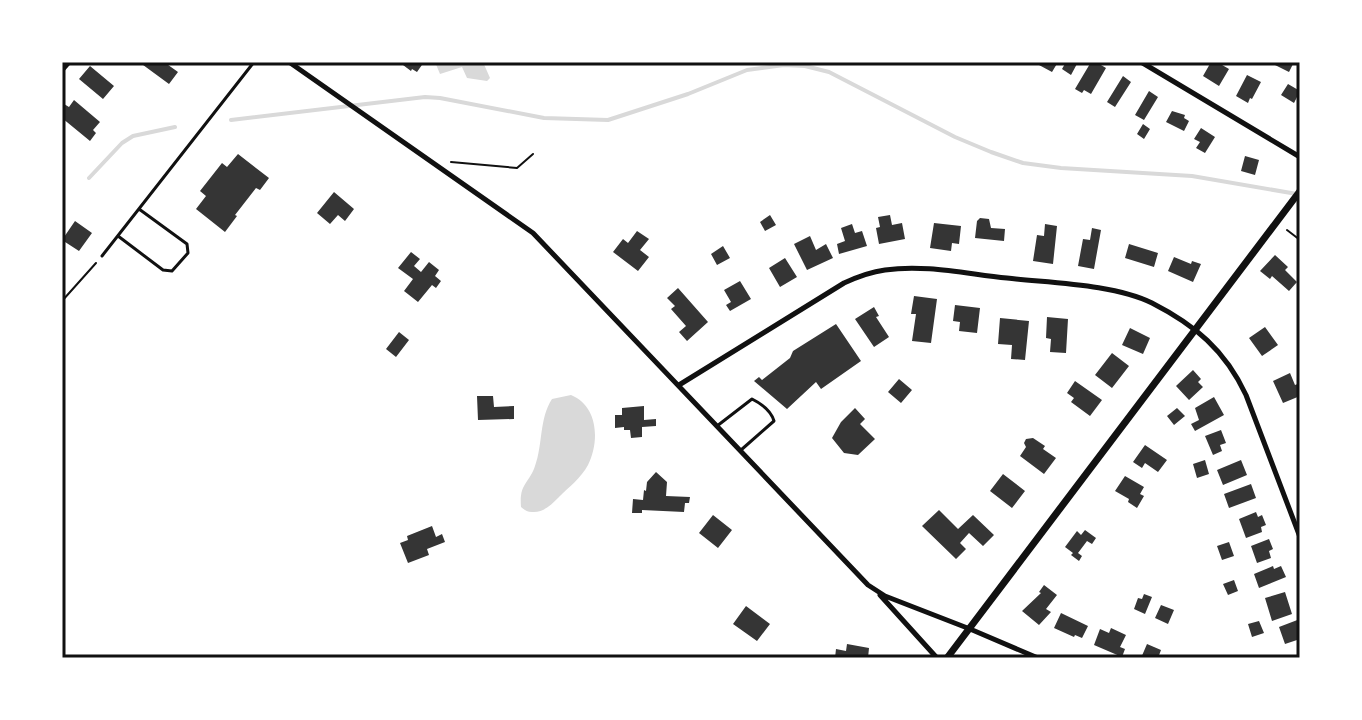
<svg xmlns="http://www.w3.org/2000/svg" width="1362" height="720" font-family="Merriweather,serif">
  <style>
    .water { fill: #d9d9d9 }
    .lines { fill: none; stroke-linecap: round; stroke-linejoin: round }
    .stream { stroke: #d9d9d9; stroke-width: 4 }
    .building { fill: #353535 }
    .path { stroke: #111; stroke-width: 2 }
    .service { stroke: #111; stroke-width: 3 }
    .minor { stroke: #111; stroke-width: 5 }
    .tertiary { stroke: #111; stroke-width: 7 }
    .neatline { fill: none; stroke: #111; stroke-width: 3 }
  </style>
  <rect width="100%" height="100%" fill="#fff"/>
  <!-- water -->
  <path class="water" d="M435,62H483L490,78L487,81L467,78L462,67L440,74Z
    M571,395C598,406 600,441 588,465C581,478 569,487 559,497C551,505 543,513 532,512C527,512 525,510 521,507C519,483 529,484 535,466C543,444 539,419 552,399Z"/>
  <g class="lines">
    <!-- stream -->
    <path class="stream" d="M231,120L425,97L440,98L544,118L608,120L688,94L747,70L784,65L805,66L829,72L955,137L991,152L1023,163L1061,168L1192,176L1297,194
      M89,178L122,143L133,136L175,127"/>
  </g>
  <!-- building -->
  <path class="building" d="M139,62H164L178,72L169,84Z
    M399,62H424L417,72L412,69L411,71Z
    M1041,62H1058L1052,72L1039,65Z
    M1066,62H1078L1071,75L1062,69Z
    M1091,62H1096L1106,68L1091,94L1084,90L1082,93L1075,89Z
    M1211,62H1217L1229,69L1219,86L1203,76Z
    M1269,62H1294L1289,72Z
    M90,66L114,86L103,99L79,79Z
    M1247,75L1261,82L1252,99L1250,98L1248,103L1236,96Z
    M1123,76L1131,82L1115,107L1107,102Z
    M1288,84L1300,91L1294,103L1281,95Z
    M1149,91L1158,97L1144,120L1135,115Z
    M74,100L100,122L93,130L96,133L90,141L62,118V107L64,104L69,107Z
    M1172,111L1185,115L1184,118L1189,121L1184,131L1166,122Z
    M1143,124L1150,129L1144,139L1137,134Z
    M1201,128L1215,137L1205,153L1196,148L1200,142L1194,139Z
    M238,154L269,178L260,190L256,188L235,215L237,216L225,232L196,209L206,196L200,191L222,163L227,167Z
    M1245,156L1259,160L1255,175L1241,171Z
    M334,192L354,209L345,221L338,215L330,224L317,213Z
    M770,215L776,225L765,231L760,222Z
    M890,215L892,225L902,223L905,239L879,244L876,228L880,227L878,217Z
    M980,218L989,219L991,228L1005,229L1004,241L975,238L977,221Z
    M75,221L92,233L79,251L62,240Z
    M934,223L961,226L959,244L952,243L951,251L930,248Z
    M852,224L855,233L862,231L867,246L839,254L837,244L845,241L841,228Z
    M1045,224L1057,226L1053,264L1033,261L1037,235L1044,236Z
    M1092,228L1101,230L1094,269L1078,266L1083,239L1090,240Z
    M637,231L649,239L640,250L649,257L638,271L613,252L623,239L628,243Z
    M810,236L816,250L826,244L833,258L807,270L794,244Z
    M1129,244L1158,253L1154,267L1125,258Z
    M723,246L730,258L717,265L711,254Z
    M411,252L420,259L414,266L421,272L429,262L439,270L435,276L441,281L436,288L432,285L418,302L404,291L413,279L398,268Z
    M1275,255L1288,267L1285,270L1297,282L1289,291L1272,276L1270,279L1260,271Z
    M1174,257L1191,264L1192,261L1201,264L1193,282L1168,271Z
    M785,258L797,277L780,287L769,268Z
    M740,281L751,299L730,311L726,305L731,302L724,290Z
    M678,288L708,322L687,341L679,332L686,326L671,309L675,306L667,298Z
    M914,296L937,299L931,343L912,341L916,314H911Z
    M955,305L980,308L977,333L959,331L960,322L953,321Z
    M874,307L879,316L876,317L889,337L874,347L855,319Z
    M1047,317L1068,319L1066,353L1050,352L1051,339L1046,338Z
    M1000,318L1029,321L1025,360L1011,359L1012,345L998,344Z
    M836,324L861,361L821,389L816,382L787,409L754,381L759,377L762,380L790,358L793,351Z
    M1265,327L1278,345L1262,356L1249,338Z
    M1130,328L1150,338L1143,354L1122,345Z
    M399,332L409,340L396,357L386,349Z
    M1112,353L1129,366L1112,388L1095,375Z
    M1193,370L1201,379L1198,382L1203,387L1189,400L1176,386Z
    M1290,373L1295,385L1300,383V396L1283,403L1273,381Z
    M899,379L912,390L901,403L888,392Z
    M1075,381L1102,400L1090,416L1071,402L1074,398L1067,393Z
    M477,396H493L494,407L514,406V419L478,420Z
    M1214,397L1224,415L1195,431L1191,424L1199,420L1195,408Z
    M644,406V420L656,419V426L642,427V437L631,438L630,430H624V427L615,428V415H622V408Z
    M855,408L865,419L860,424L875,439L858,455L844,453L832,438L841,422Z
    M1177,408L1185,416L1174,425L1167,416Z
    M1221,430L1226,443L1220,445L1222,451L1213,455L1205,436Z
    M1033,438L1045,446L1043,449L1056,458L1044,474L1020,456L1026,447L1024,443L1026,439Z
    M1145,445L1167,460L1158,472L1145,463L1142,468L1133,462Z
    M1205,460L1209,474L1197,478L1193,464Z
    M1241,460L1247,475L1223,485L1217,470Z
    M656,472L667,482L666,496L690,497L689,503H685L684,512L642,510V513H632L633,499L643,500L644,490L646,491L647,482Z
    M1003,474L1025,491L1012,508L990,491Z
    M1125,476L1144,487L1140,494L1144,496L1137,508L1128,502L1129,499L1115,491Z
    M1251,484L1256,498L1229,508L1224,494Z
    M939,510L958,529L973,515L994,535L983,546L969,533L960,543L966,549L956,559L922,526Z
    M1256,512L1258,517L1262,515L1266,525L1261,527L1262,532L1246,538L1239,519Z
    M713,515L732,530L718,548L699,533Z
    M432,526L436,537L442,534L445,542L427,549L429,555L408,563L400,543L408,540L407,536Z
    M1085,530L1096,538L1092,544L1087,541L1078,553L1082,556L1079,561L1071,555L1073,553L1065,547L1077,531L1081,535Z
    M1269,539L1273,549L1269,551L1271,558L1257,563L1251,546Z
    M1229,542L1234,556L1222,560L1217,546Z
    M1273,566L1274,569L1281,566L1286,577L1259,588L1254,574Z
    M1234,580L1238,591L1228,595L1223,584Z
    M1044,585L1057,595L1046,609L1051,612L1039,625L1022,611L1041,593L1039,592Z
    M1285,592L1292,614L1272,621L1265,598Z
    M1144,594L1152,597L1145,614L1134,609L1138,598L1142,599Z
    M1161,605L1174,610L1168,624L1155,618Z
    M746,606L770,624L757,641L733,624Z
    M1061,613L1088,626L1082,638L1075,635L1074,637L1054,628Z
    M1300,619V639L1285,644L1279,627Z
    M1259,621L1264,633L1252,637L1248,624Z
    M1111,628L1126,635L1120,647L1125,649L1122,657L1094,645L1100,629L1109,633Z
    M847,644L869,648L868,658H835L836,649L846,651Z
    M1147,644L1161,650L1158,658H1141Z"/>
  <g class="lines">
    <!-- path -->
    <path class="path" d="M451,162L517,168L533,154
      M1287,230L1300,240
      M62,301L96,263"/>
    <!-- service -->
    <path class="service" d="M118,236L163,270L172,271L188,253L187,244L139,209
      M102,256L254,62
      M717,426L752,399C762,404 771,410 774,421L741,450"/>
    <!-- minor -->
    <path class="minor" d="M289,62L533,233L868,585L885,596L970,629L1038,658
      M1141,62L1300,157
      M62,70L69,62
      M679,385L844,283C857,277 870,272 885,270C925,264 967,274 1007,278C1050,283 1114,284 1152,303C1195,325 1225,350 1246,395L1300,537
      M880,595L937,658"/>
    <!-- tertiary -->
    <path class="tertiary" d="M947,658L1300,191"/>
  </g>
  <!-- border -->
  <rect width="1362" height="720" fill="none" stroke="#ffffff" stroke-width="128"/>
  <rect x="64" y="64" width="1234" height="592" class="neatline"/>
</svg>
